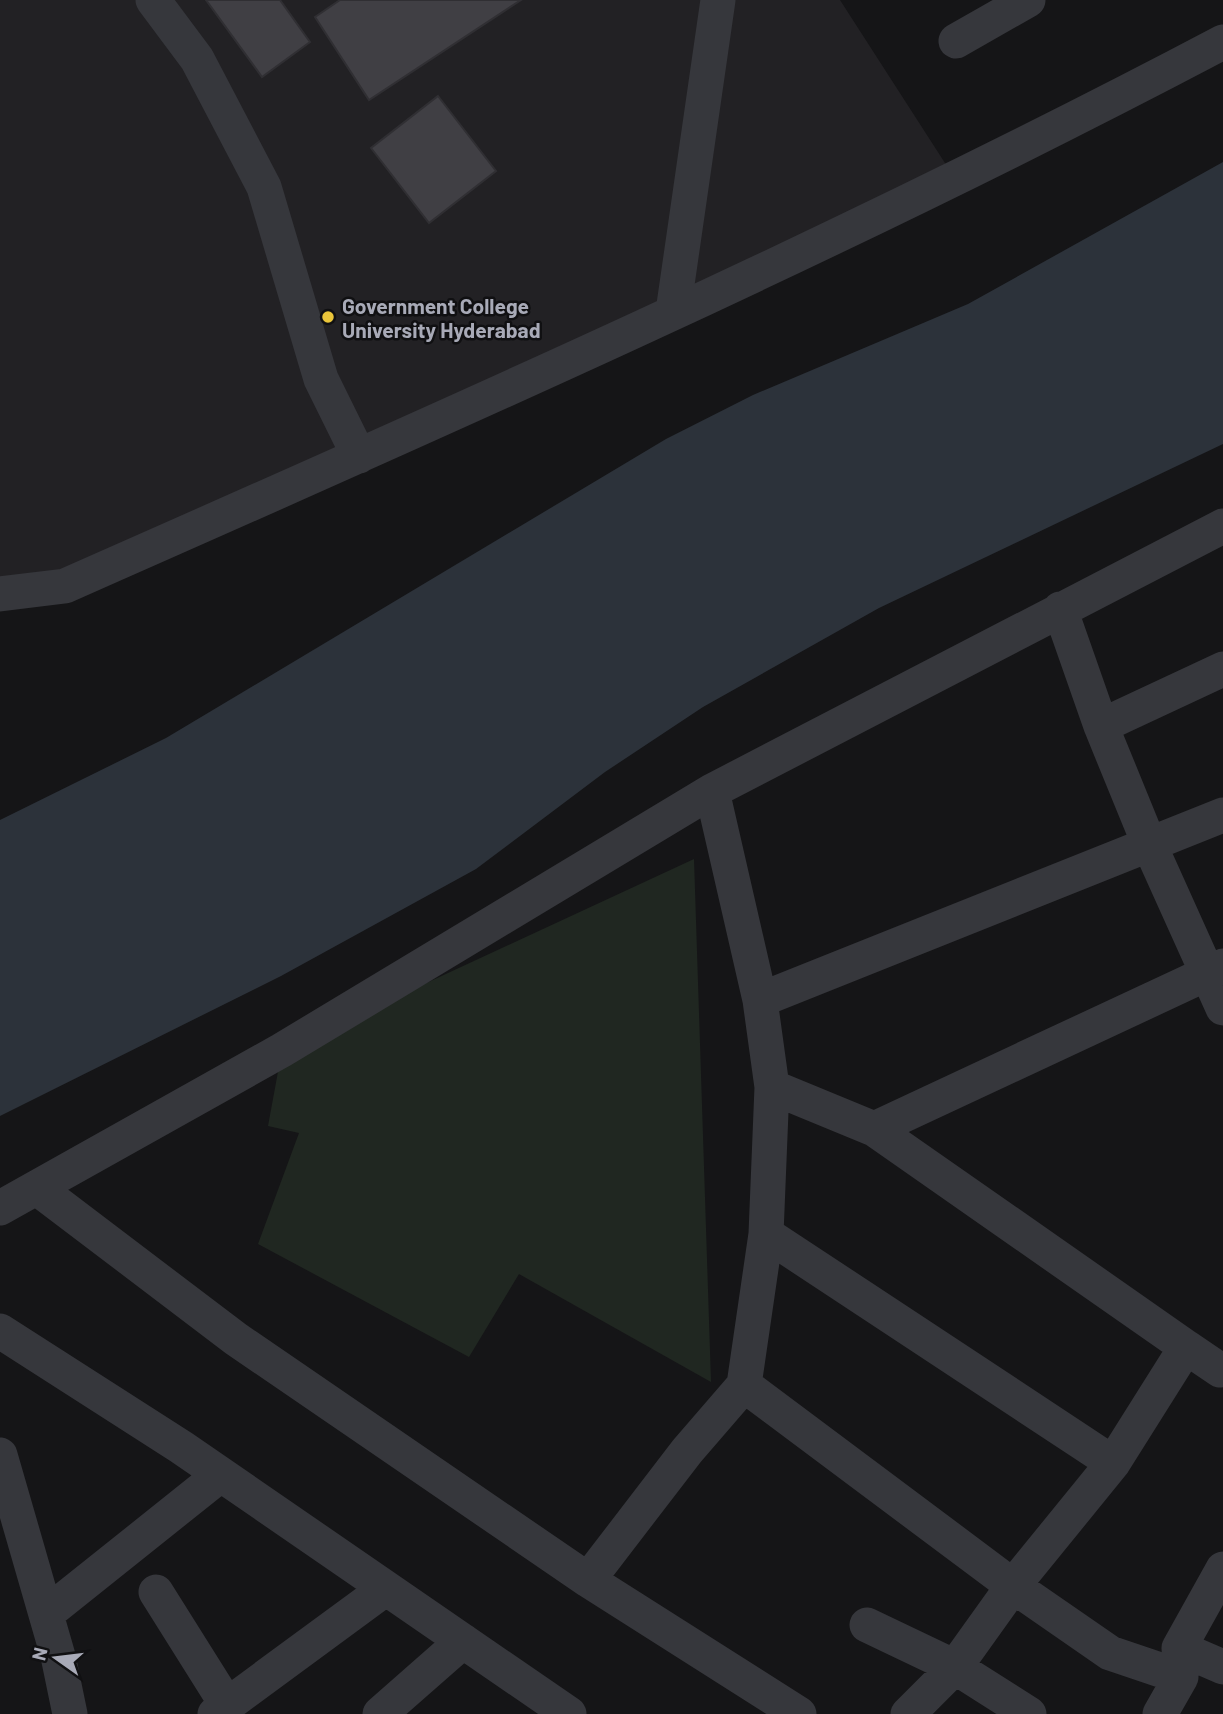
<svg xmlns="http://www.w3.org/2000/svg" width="1223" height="1714" font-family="Barlow,sans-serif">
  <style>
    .built { fill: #222124 }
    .green { fill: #202721 }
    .water { fill: #2c323a }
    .building { fill: #403f44; stroke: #302f33; stroke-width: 2 }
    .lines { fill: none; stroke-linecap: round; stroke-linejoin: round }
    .minor { stroke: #36373c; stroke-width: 35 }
    .poi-dot { fill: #eac53a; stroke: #101012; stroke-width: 2.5 }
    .labels { text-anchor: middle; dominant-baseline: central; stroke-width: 5; stroke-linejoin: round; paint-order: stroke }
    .poi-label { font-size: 21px; font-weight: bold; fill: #a8aab7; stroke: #101012; text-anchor: start }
  </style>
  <rect width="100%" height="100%" fill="#151517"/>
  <!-- built -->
  <path class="built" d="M0,0H840L954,177L65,586L0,591Z"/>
  <!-- green -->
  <path class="green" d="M694,859L711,1382L519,1274L469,1357L258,1244L299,1133L268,1126L282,1050Z"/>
  <!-- water -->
  <path class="water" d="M1223,162V444L879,608L703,707L605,772L476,869L281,976L0,1116V820L166,738L666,439L753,395L968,304Z"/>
  <!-- building -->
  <path class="building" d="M206,0H280L310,42L262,77Z
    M340,0H521L369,100L315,17Z
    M438,96L496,171L429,223L371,148Z"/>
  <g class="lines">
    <!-- minor -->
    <path class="minor" d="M153,0L197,59L264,187L321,379L359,456
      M956,41L1028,0
      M673,312L718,0
      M0,594L65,586C455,414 846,241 1223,42
      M1060,609L1101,726L1150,846L1223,1008
      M1101,726L1223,669
      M760,1000L1223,815
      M772,1087L874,1129L1186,1347
      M874,1129L1223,966
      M37,1188L236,1339L588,1580L799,1714
      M0,1208L282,1050L712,791L1223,526
      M766,1234L1113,1463
      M0,1331L181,1447L569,1714
      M744,1385L1013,1586L1110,1653L1181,1677
      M0,1455L58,1656L70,1714
      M588,1580L687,1451L744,1385L766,1234L772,1087L760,1000L712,791
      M156,1592L227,1705
      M46,1614L220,1475
      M867,1625L955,1667L1029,1714
      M1179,1648L1223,1667
      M215,1714L385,1589
      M380,1714L463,1641
      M908,1714L955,1667L1013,1586L1113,1463L1186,1347L1220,1370
      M1160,1714L1181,1677L1179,1648L1223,1569"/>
  </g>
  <!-- markers -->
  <circle class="poi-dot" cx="328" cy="317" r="7"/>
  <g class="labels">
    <!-- poi labels -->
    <g class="poi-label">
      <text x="342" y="305">Government College<tspan x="342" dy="24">University Hyderabad</tspan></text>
    </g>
  </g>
  <!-- north arrow -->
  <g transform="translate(56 1658) rotate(284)" stroke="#101012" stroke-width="5" paint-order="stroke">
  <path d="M0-5L12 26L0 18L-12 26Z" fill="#a8aab7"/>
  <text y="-10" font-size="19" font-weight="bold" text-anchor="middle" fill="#a8aab7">N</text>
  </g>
</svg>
